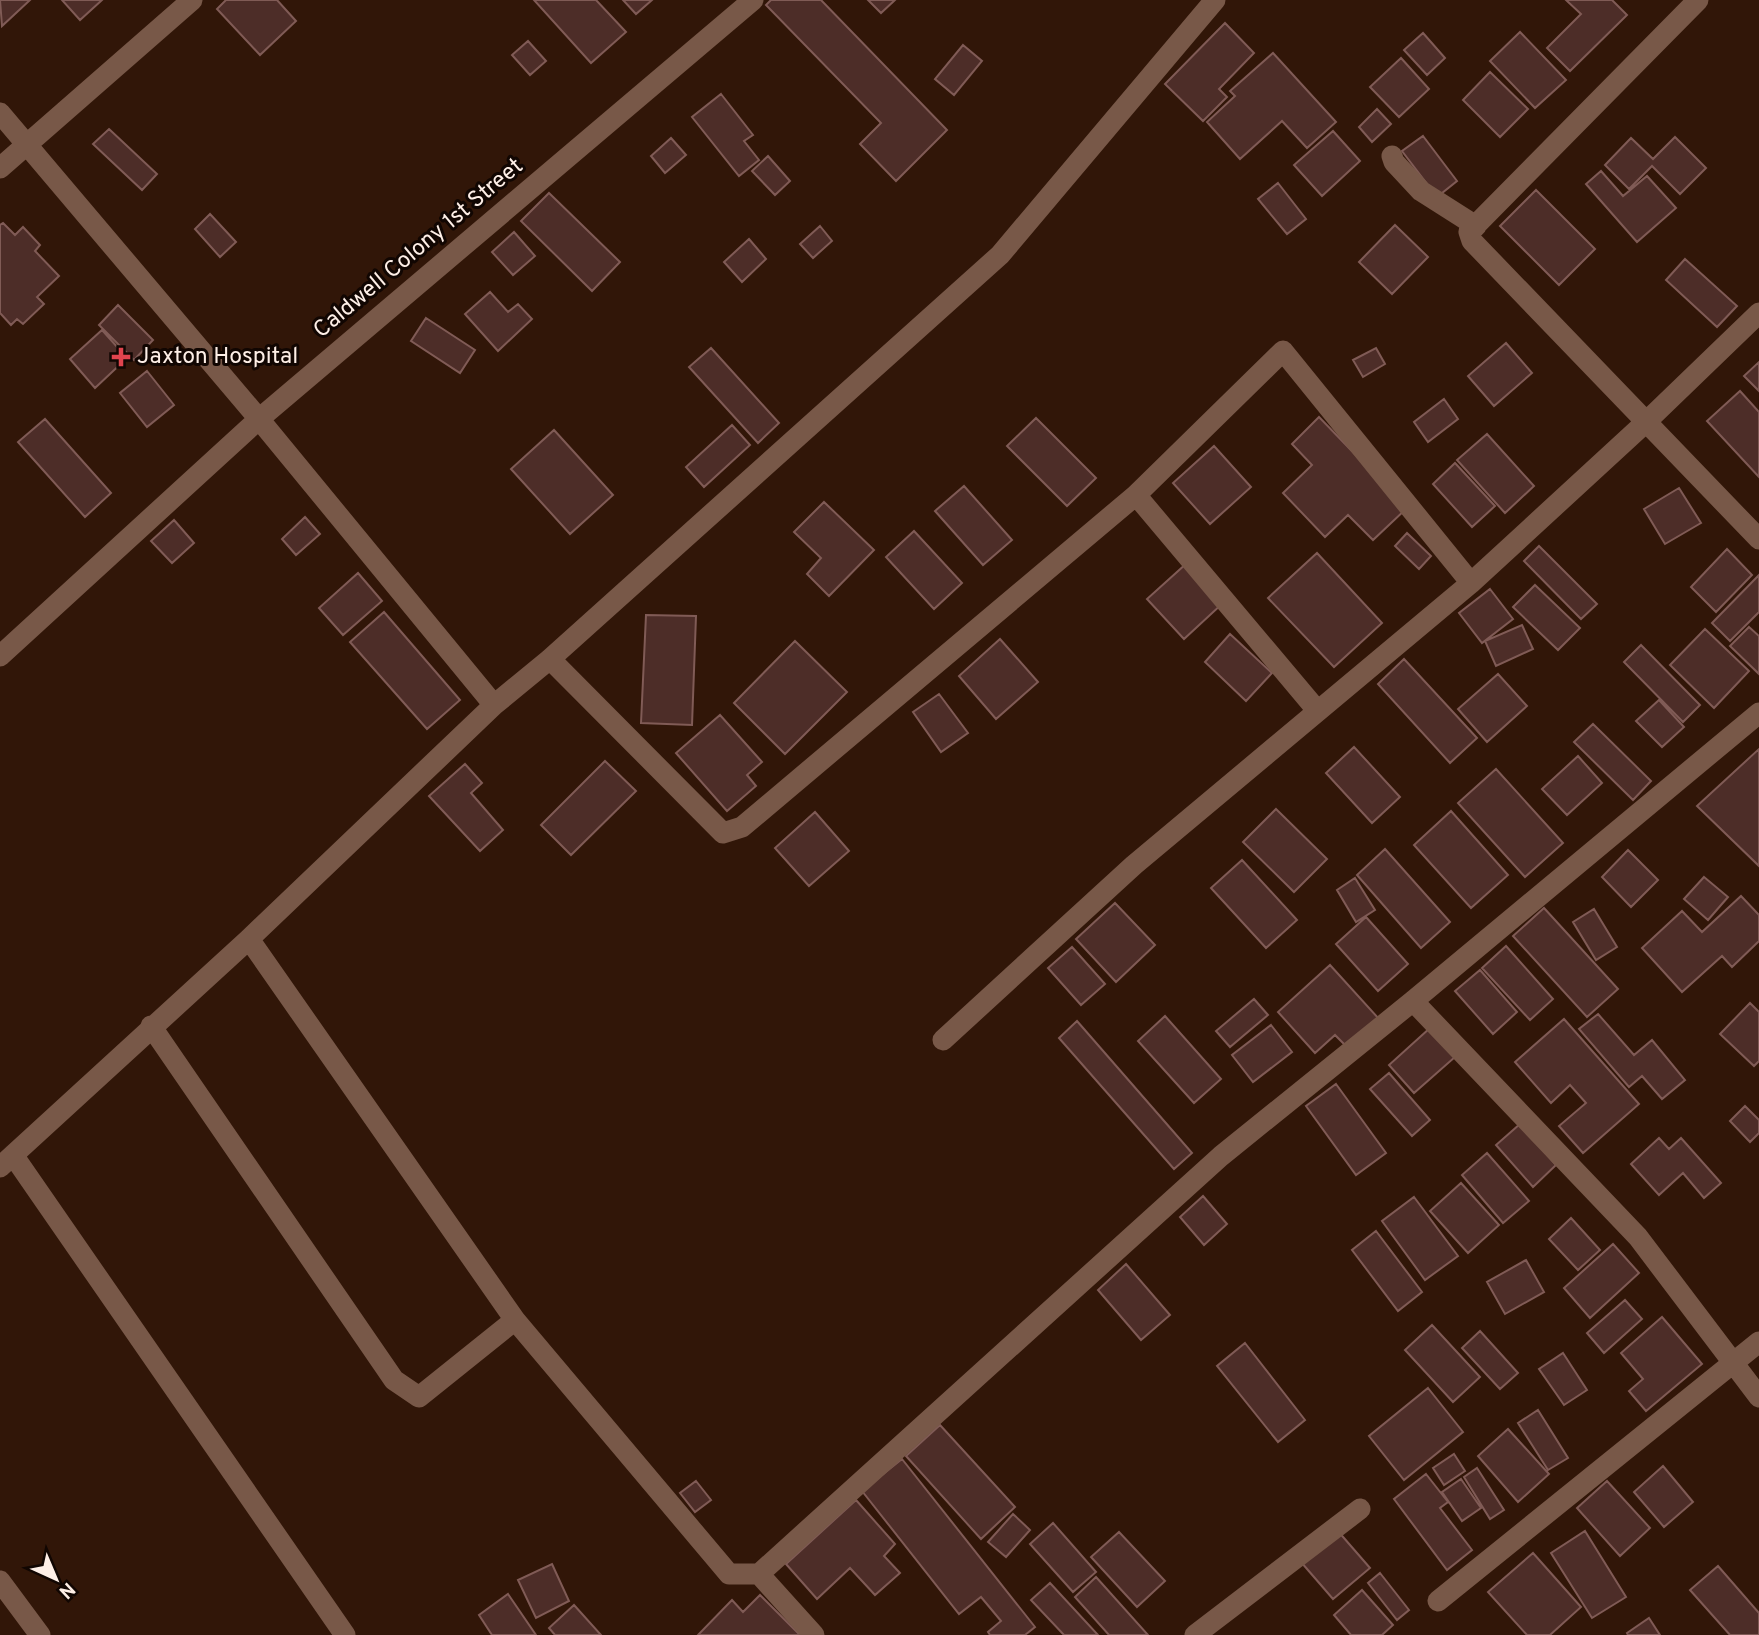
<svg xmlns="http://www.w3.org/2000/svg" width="1759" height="1635" font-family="Overpass,sans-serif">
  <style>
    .building { fill: #4d2d28; stroke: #805b56; stroke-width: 2 }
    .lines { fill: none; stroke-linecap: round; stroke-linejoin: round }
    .street { stroke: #785848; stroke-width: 21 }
    .health-dot { fill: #e0444e; stroke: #110602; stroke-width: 2.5 }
    .labels { text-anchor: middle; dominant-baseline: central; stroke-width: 6; stroke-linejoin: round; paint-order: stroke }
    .street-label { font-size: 23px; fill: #feefe7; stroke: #110602 }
    .poi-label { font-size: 23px; fill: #feefe7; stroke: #110602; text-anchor: start }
  </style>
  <rect width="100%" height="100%" fill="#311608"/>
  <!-- building -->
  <path class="building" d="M0,0H30L2,26Z
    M62,0H102L80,20Z
    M226,0H277L296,21L260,55L217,9Z
    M534,0H596L626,32L591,63Z
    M623,0H652L636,14Z
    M771,0H821L947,130L896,181L860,144L881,123L766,5Z
    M868,0H895L881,13Z
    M1566,0H1612L1627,15L1570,71L1547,48L1581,14Z
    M1225,23L1254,53L1219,89L1227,97L1203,121L1165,84Z
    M1520,32L1566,80L1535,108L1490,61Z
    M1423,33L1445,58L1427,75L1404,50Z
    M528,41L546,61L530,75L512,55Z
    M963,45L982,61L954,95L935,79Z
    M1273,53L1336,122L1307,148L1282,121L1240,159L1207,122L1235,96L1230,91Z
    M1401,58L1429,89L1399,117L1370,87Z
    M1490,72L1528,109L1500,137L1463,100Z
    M721,94L753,135L744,141L759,160L739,176L692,117Z
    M1377,109L1391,124L1372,142L1359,127Z
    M109,129L157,174L142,190L93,144Z
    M1333,131L1360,161L1322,196L1294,165Z
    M1423,136L1457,181L1437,197L1402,151Z
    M1675,137L1706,168L1680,194L1652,166L1629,189L1605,165L1631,138L1653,159Z
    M671,138L686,155L665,173L651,156Z
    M768,156L790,181L775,195L752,171Z
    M1601,171L1623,196L1647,176L1676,208L1637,242L1586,184Z
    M1278,183L1306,219L1287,234L1258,199Z
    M1536,190L1595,249L1559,285L1500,226Z
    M549,193L620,262L592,291L521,221Z
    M210,214L236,242L220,257L195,229Z
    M3,223L15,235L23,227L40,245L35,251L59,276L37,297L44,304L23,324L17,319L11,325L0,313V225Z
    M1395,225L1428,257L1392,294L1359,262Z
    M820,226L832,241L813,258L800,244Z
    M514,232L535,256L513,275L492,252Z
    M749,239L766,259L742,282L724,262Z
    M1685,259L1737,306L1717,327L1666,280Z
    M490,292L508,312L518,304L532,319L498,351L465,314Z
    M118,305L153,340L134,360L99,325Z
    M426,318L475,350L460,373L411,341Z
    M102,330L127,358L95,388L70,359Z
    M1506,343L1532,373L1494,406L1468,376Z
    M711,348L779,423L758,443L689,367Z
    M1376,348L1385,364L1363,377L1353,360Z
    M1759,362V391L1744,376Z
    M147,371L174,405L147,427L120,393Z
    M1740,391L1759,412V477L1707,421Z
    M1444,399L1458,419L1428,442L1414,422Z
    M1319,417L1407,508L1373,540L1348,515L1325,537L1283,493L1312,465L1292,444Z
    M1036,418L1096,478L1067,506L1007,446Z
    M45,419L111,493L85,517L18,442Z
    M732,425L750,445L704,487L686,467Z
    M554,430L613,495L570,534L511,469Z
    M1487,434L1534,486L1505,513L1457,460Z
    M1214,446L1251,487L1210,524L1173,483Z
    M1455,463L1495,506L1472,527L1433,484Z
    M964,486L1012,540L983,565L935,511Z
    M1679,488L1701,523L1665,544L1644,509Z
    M824,502L874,550L829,596L807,574L821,558L794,532Z
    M305,517L320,534L296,555L282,539Z
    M174,520L194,543L172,563L151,541Z
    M914,531L962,583L934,609L886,557Z
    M1407,533L1431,556L1419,569L1395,546Z
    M1539,546L1597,604L1581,619L1524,561Z
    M1727,549L1752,575L1716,612L1691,587Z
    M1317,553L1382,623L1334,667L1268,598Z
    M1187,563L1223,603L1184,639L1147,599Z
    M358,573L382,601L343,635L319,608Z
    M1759,575V612L1730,641L1712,623Z
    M1535,585L1580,628L1558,650L1513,607Z
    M1490,589L1513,619L1482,643L1459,613Z
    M384,612L460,700L427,729L350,642Z
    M646,615L696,616L692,725L641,723Z
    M1522,625L1533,649L1496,666L1485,641Z
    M1749,627L1759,636V674L1730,646Z
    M1705,629L1749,671L1714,708L1670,665Z
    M1230,634L1272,673L1246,701L1205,662Z
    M1000,639L1038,682L996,719L959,676Z
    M795,641L847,692L785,754L734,703Z
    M1641,645L1700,705L1683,722L1624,662Z
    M1404,659L1477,738L1450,763L1378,684Z
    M1498,674L1527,706L1487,742L1458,709Z
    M939,694L968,733L941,752L913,712Z
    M1659,700L1684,727L1662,747L1636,721Z
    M720,715L762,762L747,775L756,786L727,811L676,753Z
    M1593,724L1651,781L1633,800L1574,742Z
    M1354,747L1400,797L1372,823L1326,773Z
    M1759,749V866L1697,806Z
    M1578,756L1602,783L1567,815L1542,789Z
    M605,761L636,791L571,855L541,825Z
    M465,764L482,783L471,793L503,830L480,851L429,796Z
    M1496,769L1563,843L1525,877L1458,803Z
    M1276,809L1327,859L1294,892L1243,842Z
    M1451,811L1508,875L1471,908L1414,845Z
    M815,812L849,851L809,886L775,848Z
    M1385,849L1450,922L1421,948L1357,875Z
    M1628,850L1658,880L1631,907L1602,877Z
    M1242,860L1297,920L1266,948L1211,888Z
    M1704,877L1728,897L1708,920L1684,899Z
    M1355,878L1375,910L1356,922L1337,890Z
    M1741,896L1759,915V941L1732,967L1722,956L1682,992L1642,948L1682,911L1702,932Z
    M1115,903L1155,945L1116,982L1076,939Z
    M1544,908L1618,989L1587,1017L1513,936Z
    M1594,909L1617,947L1596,960L1573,922Z
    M1366,917L1408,964L1378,991L1336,944Z
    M1506,946L1553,999L1530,1020L1482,968Z
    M1072,947L1105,984L1081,1005L1048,968Z
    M1330,965L1379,1019L1348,1048L1335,1035L1315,1053L1278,1012Z
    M1480,970L1517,1012L1493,1034L1455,991Z
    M1254,999L1268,1015L1230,1047L1216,1031Z
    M1750,1003L1759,1012V1061L1754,1066L1720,1034Z
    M1598,1014L1634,1055L1652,1040L1685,1080L1662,1099L1642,1076L1629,1087L1579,1029Z
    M1165,1016L1221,1079L1194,1103L1138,1041Z
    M1564,1019L1639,1104L1583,1153L1559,1126L1586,1103L1570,1085L1551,1103L1515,1062Z
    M1077,1021L1192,1153L1174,1169L1059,1038Z
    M1271,1025L1292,1052L1253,1082L1232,1055Z
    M1430,1028L1455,1057L1414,1093L1389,1065Z
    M1389,1073L1430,1120L1412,1136L1370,1089Z
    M1336,1084L1386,1153L1356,1175L1306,1106Z
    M1745,1106L1759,1120V1133L1750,1142L1730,1121Z
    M1520,1124L1556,1165L1533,1187L1496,1145Z
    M1659,1138L1669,1149L1681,1138L1721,1183L1704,1198L1683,1173L1659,1195L1631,1164Z
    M1487,1153L1529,1201L1503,1223L1462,1175Z
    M1461,1183L1499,1225L1468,1253L1430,1211Z
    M1203,1196L1227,1224L1204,1245L1180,1217Z
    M1414,1197L1458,1256L1425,1280L1382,1221Z
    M1571,1218L1600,1250L1578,1270L1549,1239Z
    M1376,1231L1422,1292L1398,1311L1352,1250Z
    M1613,1244L1639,1273L1590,1318L1564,1288Z
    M1526,1260L1544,1292L1505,1314L1487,1282Z
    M1126,1264L1170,1315L1141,1340L1098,1290Z
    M1625,1300L1642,1319L1604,1353L1587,1333Z
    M1662,1317L1702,1364L1646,1411L1629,1391L1643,1379L1621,1353Z
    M1432,1325L1480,1377L1453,1402L1405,1350Z
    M1480,1331L1518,1373L1500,1389L1462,1348Z
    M1245,1343L1305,1420L1278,1442L1217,1366Z
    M1563,1353L1587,1390L1564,1405L1539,1369Z
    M1428,1388L1463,1432L1404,1480L1369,1436Z
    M1538,1410L1568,1458L1548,1470L1518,1423Z
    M940,1425L1015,1507L981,1539L906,1456Z
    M1508,1429L1549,1474L1518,1502L1478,1456Z
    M1454,1454L1465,1471L1444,1485L1433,1468Z
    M902,1459L1035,1627L1025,1635H990L988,1632L1001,1621L981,1597L959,1614L862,1491Z
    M1663,1466L1693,1502L1664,1527L1634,1492Z
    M1477,1468L1504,1510L1490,1519L1464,1477Z
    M1426,1474L1448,1502L1440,1508L1472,1550L1447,1570L1394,1499Z
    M1461,1479L1481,1508L1462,1521L1442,1492Z
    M696,1481L711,1500L695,1512L680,1493Z
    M1607,1481L1650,1528L1620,1556L1577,1508Z
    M856,1500L895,1544L884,1556L900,1573L875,1595L850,1568L817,1599L786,1564Z
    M1013,1514L1030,1530L1006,1557L988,1542Z
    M1053,1523L1096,1572L1073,1592L1030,1544Z
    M1337,1530L1370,1568L1333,1599L1301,1562Z
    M1585,1531L1626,1597L1592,1618L1551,1553Z
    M1119,1532L1165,1581L1137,1607L1091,1557Z
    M1533,1553L1581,1607L1550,1635H1527L1488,1592Z
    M552,1564L569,1601L536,1618L518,1580Z
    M1718,1566L1759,1613V1635H1730L1690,1590Z
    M1380,1573L1409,1610L1397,1620L1368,1583Z
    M1096,1577L1148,1635H1109L1075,1597Z
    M1050,1583L1098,1635H1064L1031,1600Z
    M1362,1590L1393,1625L1382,1635H1351L1334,1615Z
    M508,1594L536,1635H492L479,1615Z
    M760,1595L800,1635H698L732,1600L743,1612Z
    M574,1605L601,1635H555L549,1628Z
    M1649,1618L1660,1635H1628L1627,1633Z"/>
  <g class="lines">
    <!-- street -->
    <path class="street" d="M1698,0L1469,232L1472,241L1759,539
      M0,113L259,419L494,705L249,939L0,1167
      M1392,156L1394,162L1421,191L1476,226
      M0,168L192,0
      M1136,495L1316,709
      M0,656L259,419L753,0
      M550,659L723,833L742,827L1136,495L1283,351L1471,583
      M494,705L550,659L1000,255L1215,0
      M249,939L515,1320
      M1413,1001L1638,1237L1759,1397
      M151,1026L394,1380L419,1397L515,1320L729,1574H759L1221,1156L1413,1001L1759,713
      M943,1040L1134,865L1471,583L1646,422L1759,313
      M13,1155L345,1635
      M759,1574L814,1635
      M0,1581L40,1635
      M1438,1601L1759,1342
      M1195,1635L1360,1509"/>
  </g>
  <!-- markers -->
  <path class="health-dot" d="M117.5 346.5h7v7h7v7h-7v7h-7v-7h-7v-7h7z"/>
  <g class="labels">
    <!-- street labels -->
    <g class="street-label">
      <text transform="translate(419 249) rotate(-40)">Caldwell Colony 1st Street</text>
    </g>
    <!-- poi labels -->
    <g class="poi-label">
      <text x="137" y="357">Jaxton Hospital</text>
    </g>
  </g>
  <!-- north arrow -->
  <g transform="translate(56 1579) rotate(136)" stroke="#110602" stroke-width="5" paint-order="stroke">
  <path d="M0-5L12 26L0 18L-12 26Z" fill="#feefe7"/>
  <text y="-10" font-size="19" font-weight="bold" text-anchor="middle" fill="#feefe7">N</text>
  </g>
</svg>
